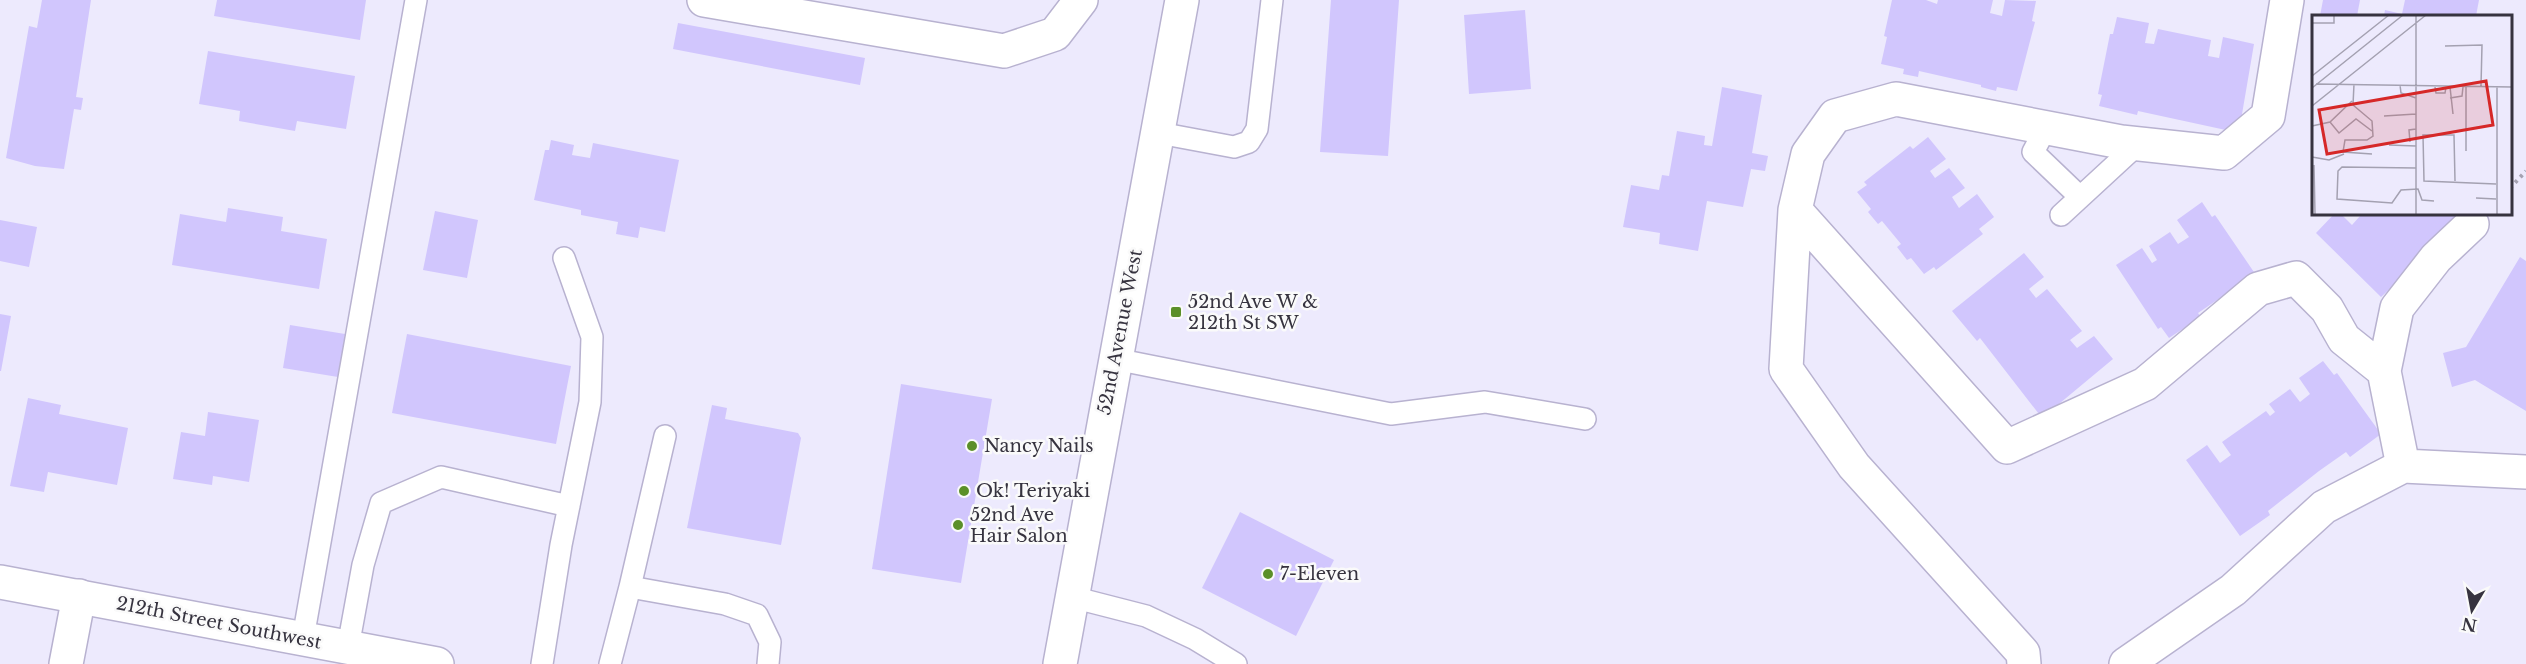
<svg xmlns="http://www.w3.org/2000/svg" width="2526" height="664" font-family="'Libre Baskerville',serif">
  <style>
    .building { fill: #d1c6fd }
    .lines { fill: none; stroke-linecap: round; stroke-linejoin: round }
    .lane-casing { stroke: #b8b2d0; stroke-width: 24 }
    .street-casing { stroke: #b8b2d0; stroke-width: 36 }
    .secondary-casing { stroke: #b8b2d0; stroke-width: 36 }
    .path { stroke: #a5a2b2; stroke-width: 4; stroke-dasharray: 3 4.5; stroke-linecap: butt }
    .lane { stroke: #fff; stroke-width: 21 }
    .street { stroke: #fff; stroke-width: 33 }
    .secondary { stroke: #fff; stroke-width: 33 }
    .poi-dot { fill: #5b8f29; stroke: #fafafa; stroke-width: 2 }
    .labels { text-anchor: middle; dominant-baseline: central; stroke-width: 5; stroke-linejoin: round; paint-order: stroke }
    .poi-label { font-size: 18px; fill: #36333f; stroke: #fafafa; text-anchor: start }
    .street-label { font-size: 18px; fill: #36333f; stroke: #fafafa }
    .inset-road { fill: none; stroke: #a4a1b1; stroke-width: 1.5 }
    .view { fill: #d62828; fill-opacity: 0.15; stroke: #d62828; stroke-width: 3 }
    .inset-edge { fill: none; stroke: #36333f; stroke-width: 3 }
  </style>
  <rect width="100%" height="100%" fill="#edeafd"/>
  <!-- building -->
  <path class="building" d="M42,0H91L76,97L83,98L81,110L74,109L64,169L35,166L6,158L29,26L37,28Z
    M217,0H366L360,40L214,16Z
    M1331,0H1399L1388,156L1320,152Z
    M1892,0H1926L1937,4L1938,0H1993L1990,13L2002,16L2005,0L2036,1L2032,21L2035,22L2017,91L1997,87L1996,91L1981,87V85L1919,71L1918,77L1903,74L1904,69L1881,64L1887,37L1884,36Z
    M2323,0H2360L2357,16H2320Z
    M2405,0H2479L2476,16H2384L2385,10L2402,14Z
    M1525,10L1531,89L1469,94L1464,15Z
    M2117,17L2149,23L2145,43L2154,44L2158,29L2211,40L2208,56L2219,58L2223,37L2254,44L2241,120H2238L2235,132L2138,111L2137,115L2099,106L2102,95L2098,94L2110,34H2113Z
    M678,23L865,58L860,85L673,49Z
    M208,51L355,76L346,129L297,121L295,131L239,121L240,111L199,104Z
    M1722,87L1762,95L1752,153L1768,156L1765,171L1751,169L1743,207L1707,201L1698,251L1659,244L1660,233L1623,227L1631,185L1659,190L1662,175L1669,176L1677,131L1705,136L1704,145L1712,146Z
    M1928,137L1946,159L1930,171L1935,178L1949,168L1965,188L1952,197L1959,208L1977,194L1994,217L1979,229L1983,234L1936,270L1934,267L1924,274L1911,258L1907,260L1897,247L1901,244L1882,221L1878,224L1868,212L1871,209L1857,192L1867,185L1864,182L1910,146L1913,149Z
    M551,140L574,145L572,155L590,158L593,143L679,160L665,232L640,227L638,238L616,234L618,222L581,215V210L534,200L545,150H549Z
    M2202,202L2212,217L2215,215L2258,278L2225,300L2223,296L2198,313L2201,317L2169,338L2161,327L2158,329L2116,265L2142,248L2152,263L2157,260L2149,246L2170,232L2178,244L2189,237L2177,220Z
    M228,208L283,217L281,231L327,239L319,289L172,265L180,214L226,222Z
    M435,211L478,220L467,278L423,270Z
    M2335,213H2340L2352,225L2360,216L2357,213H2465L2450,223L2409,264L2412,268L2381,297L2316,233Z
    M0,220L37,227L29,267L0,261Z
    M2024,253L2044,277L2029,289L2036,298L2047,289L2082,331L2070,340L2077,348L2094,336L2113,359L2042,418L1980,338L1977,341L1952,311Z
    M2520,257L2526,261V411L2475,380L2452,387L2443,353L2466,347Z
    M0,314L11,316L1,371H0Z
    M290,325L345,334L338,377L283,368Z
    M407,334L571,366L556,444L392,413Z
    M2323,361L2334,375L2337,373L2381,434L2350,457L2346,452L2319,471L2268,511L2270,515L2240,536L2186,460L2207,445L2220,463L2231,455L2222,442L2266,411L2270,416L2275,412L2269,404L2290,389L2300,402L2310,394L2299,378Z
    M901,384L992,399L961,583L872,569Z
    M28,398L61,405L59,414L128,428L117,485L48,472L44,492L10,486Z
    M712,405L727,408L725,419L798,433L801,438L781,545L687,528Z
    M208,412L259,420L249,482L213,476L212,485L173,479L181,432L205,436Z
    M1240,512L1334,560L1296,636L1202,588Z"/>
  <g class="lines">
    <defs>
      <path id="lane" d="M2046,128L2033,152L2080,197
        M1159,133L1234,147L1249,142L1257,129L1272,0
        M2061,215L2138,144
        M1115,359L1391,414L1485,402L1585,419
        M630,587L665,436
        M1072,597L1146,616L1195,639L1236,664
        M303,638L416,0
        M348,647L363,565L381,503L441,477L569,506
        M542,664L561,545L590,402L592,337L564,258
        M610,664L630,587L725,604L757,615L770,642L768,664"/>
      <path id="street" d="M704,0L1004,51L1055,34L1081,0
        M1795,210L2007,447L2145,384L2258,289L2296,278L2327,309L2344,339L2384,371L2403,466
        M2384,371L2397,308L2436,258L2472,224
        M66,664L79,596
        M2024,664L2023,653L1854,466L1786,369L1795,210L1808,154L1835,116L1896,99L2121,142L2224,153L2268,116L2287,0
        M2126,664L2233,590L2324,507L2403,466L2526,472"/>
      <path id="secondary" d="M0,582L437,664
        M1060,664L1182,0"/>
    </defs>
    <!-- lane casing -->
    <use href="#lane" class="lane-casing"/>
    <!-- street casing -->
    <use href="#street" class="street-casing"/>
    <!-- secondary casing -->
    <use href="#secondary" class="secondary-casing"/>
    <!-- path -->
    <path class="path" d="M2510,188L2526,171"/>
    <!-- lane -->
    <use href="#lane" class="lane"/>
    <!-- street -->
    <use href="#street" class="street"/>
    <!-- secondary -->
    <use href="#secondary" class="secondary"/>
  </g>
  <!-- markers -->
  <g class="poi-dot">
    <rect x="1170" y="306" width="12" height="12" rx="3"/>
    <circle cx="972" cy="446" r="6"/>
    <circle cx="964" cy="491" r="6"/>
    <circle cx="958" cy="525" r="6"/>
    <circle cx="1268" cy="574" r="6"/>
  </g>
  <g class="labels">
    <!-- poi labels -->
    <g class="poi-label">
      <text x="1188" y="302">52nd Ave W &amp;<tspan x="1188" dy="21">212th St SW</tspan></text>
      <text x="984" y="446">Nancy Nails</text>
      <text x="976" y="491">Ok! Teriyaki</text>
      <text x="970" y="515">52nd Ave<tspan x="970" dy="21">Hair Salon</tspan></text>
      <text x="1280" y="574">7-Eleven</text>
    </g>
    <!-- street labels -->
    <g class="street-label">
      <text transform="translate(1120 332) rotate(-79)">52nd Avenue West</text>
      <text transform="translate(219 623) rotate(11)">212th Street Southwest</text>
    </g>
  </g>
  <!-- overview -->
  <g transform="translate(2312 15)">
    <rect width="200" height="200" fill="#edeafd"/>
    <path class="inset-road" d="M104,0V199M0,8H22V0M133,31L170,30L169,71M0,61L77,0M4,69L200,72M42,69L41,90L60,106L61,121L55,125H33L31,137L60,139M88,70L89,78L104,83M123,72L124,78H133L134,72M138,72L141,99M0,73L91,0M138,83L150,81L151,72M0,91L114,0M72,101L104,99M18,107L27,118L44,104L60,116M0,111L18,107L40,86M98,127L97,115L104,114M77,130L104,131M154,136V71M0,142L17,145L32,139M2,150L3,199M104,153L30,152L26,156L25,184L80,188L89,175L106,174L110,185L122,186M143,166L142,120H111L112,166L184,169M164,183L184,184M185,199V72"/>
    <path class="view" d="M174,66L181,110L15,139L7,95Z"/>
    <rect width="200" height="200" class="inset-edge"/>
  </g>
  <!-- north arrow -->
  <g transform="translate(2472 610) rotate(190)" stroke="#fafafa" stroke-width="4.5" paint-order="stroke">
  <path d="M0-4.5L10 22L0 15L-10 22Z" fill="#36333f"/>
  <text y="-9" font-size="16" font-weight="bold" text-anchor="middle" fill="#36333f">N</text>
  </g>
</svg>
